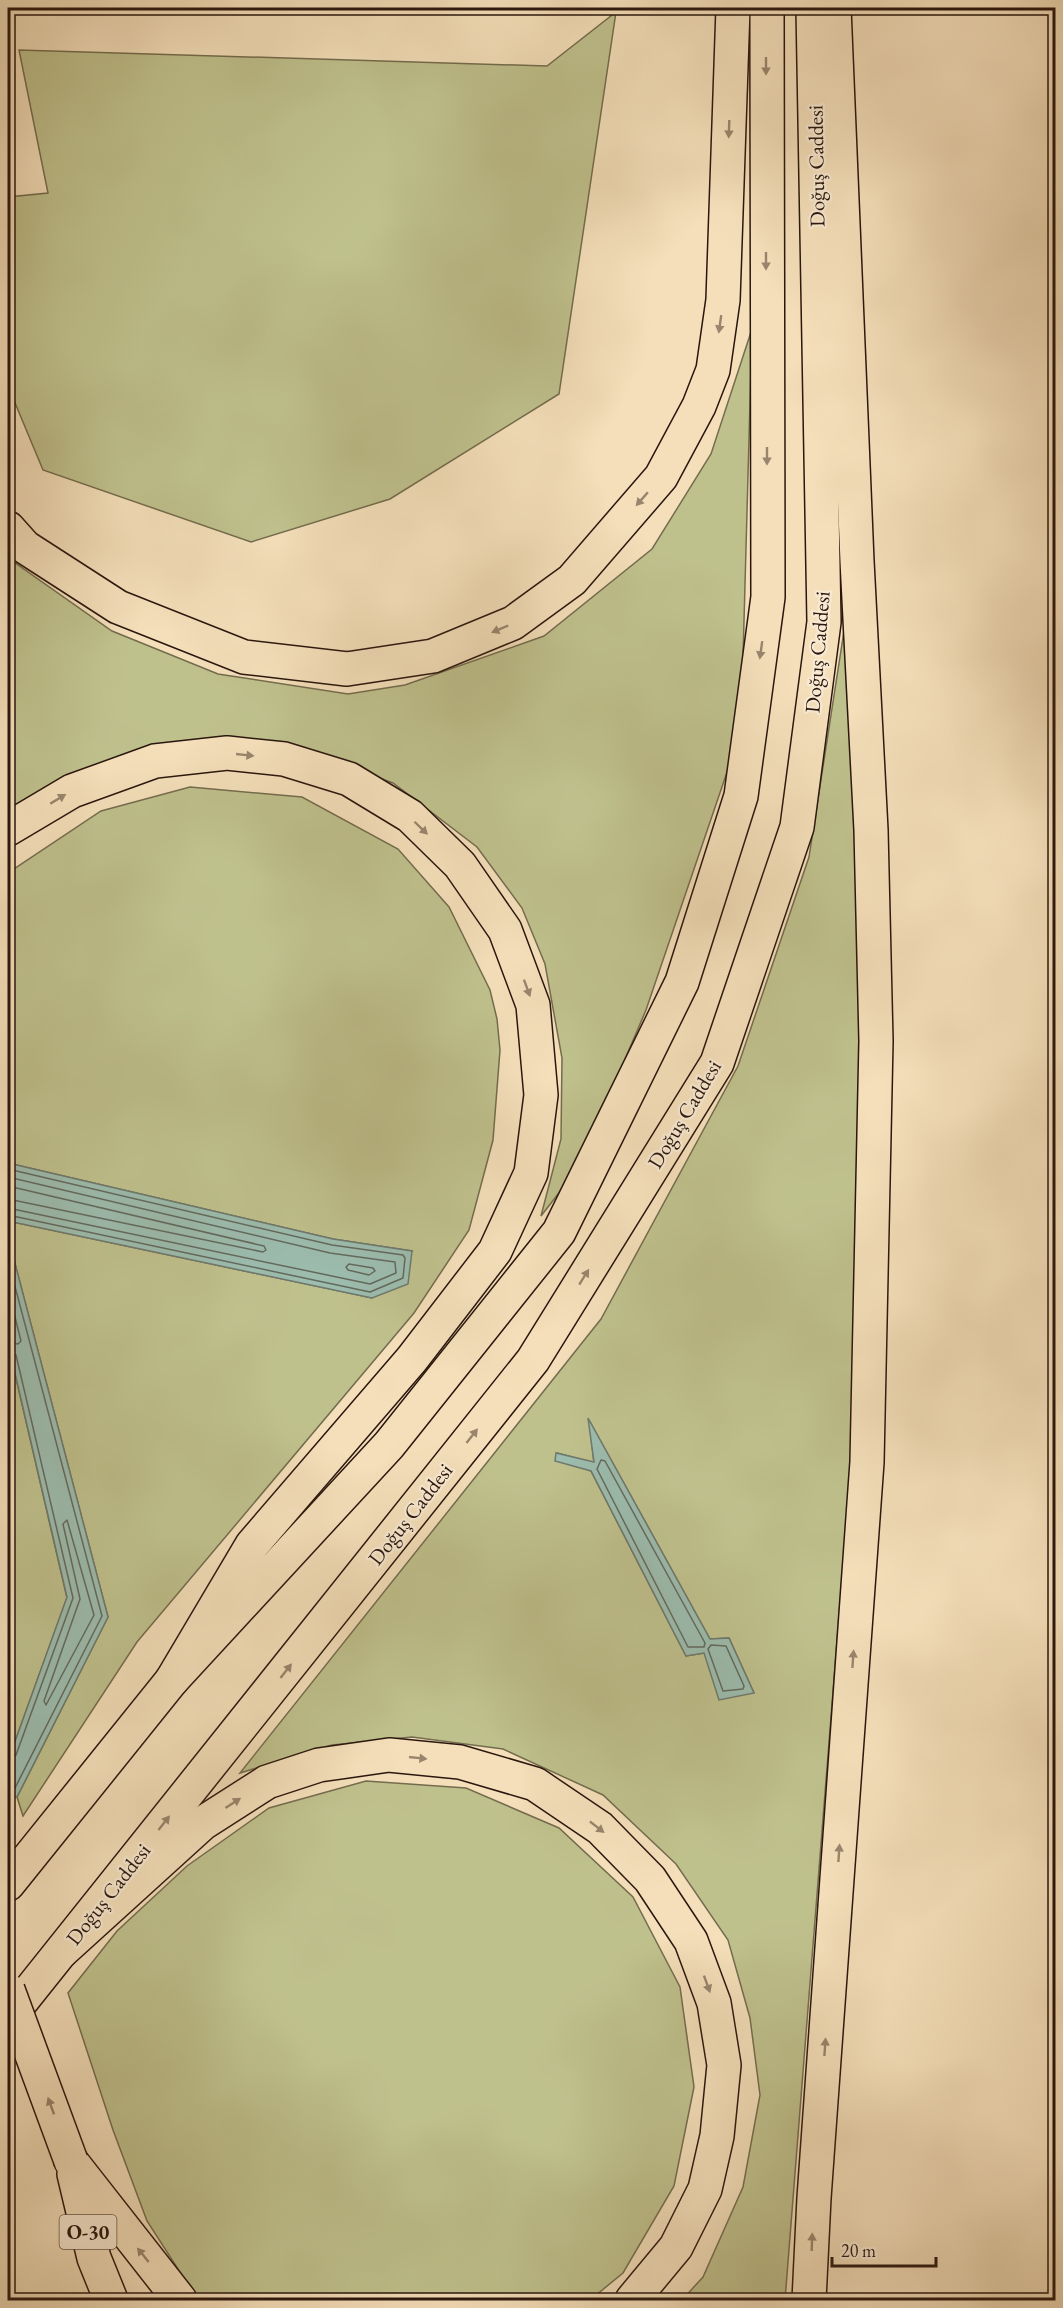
<svg xmlns="http://www.w3.org/2000/svg" width="1063" height="2308" font-family="'EB Garamond',serif">
  <style>
    .green { fill: #bfc18d; stroke: #746c4e; stroke-width: 1.5; fill-rule: evenodd }
    .water { fill: #9cbdaf; stroke: #6e7a6f; stroke-width: 1.5 }
    .lines { fill: none; stroke-linecap: round; stroke-linejoin: round }
    .shore { stroke: #636a5e; stroke-width: 1.5 }
    .primary-casing { stroke: #2a160e; stroke-width: 36 }
    .motorway-casing { stroke: #2a160e; stroke-width: 36 }
    .primary { stroke: #f4dfba; stroke-width: 33 }
    .motorway { stroke: #f4dfba; stroke-width: 33 }
    .motorway-bridge-casing { stroke: #2a160e; stroke-width: 36; stroke-linecap: butt }
    .motorway-bridge { stroke: #f4dfba; stroke-width: 33 }
    .oneway { fill: #99856d }
    .labels { text-anchor: middle; dominant-baseline: central; stroke-width: 4.5; stroke-linejoin: round; paint-order: stroke }
    .shield { fill: #f8ead2; stroke: #685649; stroke-width: 1.5 }
    .shield-label { font-size: 20px; font-weight: bold; fill: #2a160e }
    .street-label { font-size: 21px; fill: #2a160e; stroke: #f8ead2 }
  </style>
  <rect width="100%" height="100%" fill="#f4dfba"/>
  <filter id="stains"><feTurbulence type="fractalNoise" baseFrequency=".00333" numOctaves="4"/><feColorMatrix values="0 0 0 0 .2 0 0 0 0 .09 0 0 0 0 .02 0 0 0 .5 -.17"/></filter>
  <radialGradient id="worn" r=".72"><stop offset=".6" stop-color="#630" stop-opacity="0"/><stop offset="1" stop-color="#630" stop-opacity=".3"/></radialGradient>
  <!-- green -->
  <path class="green" d="M616,12L559,394L390,499L251,542L43,470L8,386V197L48,193L19,50L547,66Z
    M752,329L741,731L646,1010L579,1167L541,1216L561,1139L562,1058L545,964L522,908L477,847L393,783L281,742L141,749L44,788L8,816V558L112,631L218,674L348,694L405,685L544,636L652,549L711,454Z
    M844,631L855,774L860,1053L855,1413L785,2300H682L703,2277L743,2187L760,2095L750,2018L728,1940L676,1864L603,1795L503,1749L412,1737L332,1745L240,1773L601,1319L738,1066L809,857ZM589,1420L710,1639L729,1638L754,1693L704,1653L686,1656L591,1471L557,1453L594,1463Z
    M190,787L302,797L398,849L449,907L490,990L497,1019L500,1050L493,1140L469,1230L414,1313L137,1642L23,1816L17,1797L108,1617L8,1237V1221L372,1298L412,1251L333,1239L8,1163V873L101,811Z
    M8,1344L67,1598L8,1761Z
    M366,1781L466,1788L559,1828L633,1897L680,1987L694,2087L674,2186L623,2273L590,2300H198L147,2221L113,2130L68,1993L117,1931L187,1866L269,1808Z"/>
  <!-- water -->
  <path class="water" d="M8,1163L333,1239L412,1251L408,1284L372,1298L8,1221Z
    M8,1237L108,1617L17,1797H8V1761L67,1597L8,1343Z
    M588,1418L710,1639L729,1638L754,1693L719,1700L704,1653L686,1656L591,1471L555,1461L556,1453L594,1462Z"/>
  <g class="lines">
    <!-- shore -->
    <path class="shore" d="M8,1169L332,1245L403,1255L405,1258L403,1278L370,1292L8,1215
      M8,1177L330,1253L395,1262L396,1273L370,1284L8,1208
      M8,1186L264,1246L266,1250L263,1252L8,1199
      M8,1260L102,1616L14,1790L8,1791
      M349,1264L373,1268L375,1271L369,1275L348,1270L346,1267Z
      M8,1289L21,1341L18,1344L8,1342
      M8,1349L16,1355L73,1598L16,1755L8,1760
      M601,1460L605,1461L705,1643L704,1647H688L597,1469Z
      M67,1520L94,1615L46,1705L44,1701L80,1599L63,1524Z
      M711,1645L726,1646L744,1686L743,1689L723,1691L708,1649Z"/>
    <defs>
      <path id="primary" d="M8,1884L172,1680L389,1445L559,1232L682,982L741,796L768,597L767,8
        M8,2018L533,1360L717,1063L797,827L824,622L813,8"/>
      <path id="motorway" d="M8,528L25,547L118,607L244,657L347,669L433,656L513,623L572,580L661,477L699,406L713,370L723,300L733,8
        M8,829L72,791L155,761L227,753L284,759L349,779L410,816L460,865L505,930L533,1005L541,1095L531,1173L495,1251L412,1359L252,1545L172,1680
        M62,1951L203,1823L267,1782L319,1765L389,1755L460,1762L535,1784L600,1828L650,1879L691,1941L714,2003L724,2065L717,2136L705,2189L676,2247L632,2300
        M71,2161L180,2300
        M74,2174L94,2258L111,2300
        M809,2300L814,2198L867,1462L876,1041L871,830L857,561L834,8"/>
    </defs>
    <!-- primary casing -->
    <use href="#primary" class="primary-casing"/>
    <!-- motorway casing -->
    <use href="#motorway" class="motorway-casing"/>
    <!-- primary -->
    <use href="#primary" class="primary"/>
    <!-- motorway -->
    <use href="#motorway" class="motorway"/>
    <defs>
      <path id="motorway-bridge" d="M8,1990L71,2161"/>
    </defs>
    <!-- motorway-bridge casing -->
    <use href="#motorway-bridge" class="motorway-bridge-casing"/>
    <!-- motorway-bridge -->
    <use href="#motorway-bridge" class="motorway-bridge"/>
  </g>
  <!-- one-way arrows -->
  <defs><path id="oneway-solid" d="M-6-.8H1V-3.2L6.5 0L1 3.2V.8H-6Z" transform="scale(1.5)"/></defs>
  <g class="oneway">
    <use href="#oneway-solid" transform="translate(766 66) rotate(90)"/>
    <use href="#oneway-solid" transform="translate(729 129) rotate(92)"/>
    <use href="#oneway-solid" transform="translate(766 261) rotate(90)"/>
    <use href="#oneway-solid" transform="translate(720 324) rotate(98)"/>
    <use href="#oneway-solid" transform="translate(767 456) rotate(90)"/>
    <use href="#oneway-solid" transform="translate(642 499) rotate(131)"/>
    <use href="#oneway-solid" transform="translate(500 629) rotate(157)"/>
    <use href="#oneway-solid" transform="translate(761 650) rotate(98)"/>
    <use href="#oneway-solid" transform="translate(245 755) rotate(6)"/>
    <use href="#oneway-solid" transform="translate(58 799) rotate(-31)"/>
    <use href="#oneway-solid" transform="translate(421 828) rotate(44)"/>
    <use href="#oneway-solid" transform="translate(527 988) rotate(70)"/>
    <use href="#oneway-solid" transform="translate(584 1277) rotate(-58)"/>
    <use href="#oneway-solid" transform="translate(472 1436) rotate(-52)"/>
    <use href="#oneway-solid" transform="translate(853 1659) rotate(-86)"/>
    <use href="#oneway-solid" transform="translate(286 1671) rotate(-52)"/>
    <use href="#oneway-solid" transform="translate(418 1758) rotate(6)"/>
    <use href="#oneway-solid" transform="translate(233 1803) rotate(-33)"/>
    <use href="#oneway-solid" transform="translate(164 1823) rotate(-52)"/>
    <use href="#oneway-solid" transform="translate(597 1827) rotate(38)"/>
    <use href="#oneway-solid" transform="translate(839 1853) rotate(-86)"/>
    <use href="#oneway-solid" transform="translate(707 1984) rotate(70)"/>
    <use href="#oneway-solid" transform="translate(825 2047) rotate(-86)"/>
    <use href="#oneway-solid" transform="translate(51 2106) rotate(-110)"/>
    <use href="#oneway-solid" transform="translate(812 2242) rotate(-88)"/>
    <use href="#oneway-solid" transform="translate(143 2255) rotate(-129)"/>
  </g>
  <g class="labels">
    <!-- shield labels -->
    <rect class="shield" x="59.5" y="2215" width="57" height="34" rx="4.5"/>
    <g class="shield-label">
      <text x="88" y="2232">O-30</text>
    </g>
    <!-- street labels -->
    <g class="street-label">
      <text transform="translate(816 166) rotate(-91)">Doğuş Caddesi</text>
      <text transform="translate(817 652) rotate(-85)">Doğuş Caddesi</text>
      <text transform="translate(684 1114) rotate(-59)">Doğuş Caddesi</text>
      <text transform="translate(410 1514) rotate(-52)">Doğuş Caddesi</text>
      <text transform="translate(108 1894) rotate(-52)">Doğuş Caddesi</text>
    </g>
  </g>
  <!-- margin -->
  <rect width="1063" height="2308" fill="none" stroke="#f4dfba" stroke-width="30"/>
  <rect x="9" y="9" width="1045" height="2290" fill="none" stroke="#2a160e" stroke-width="3"/>
  <rect x="15" y="15" width="1033" height="2278" fill="none" stroke="#2a160e" stroke-width="1.5"/>
  <!-- scale -->
  <path d="M832 2257v9h104v-9" fill="none" stroke="#2a160e" stroke-width="3"/>
  <text x="841" y="2257" font-size="18" fill="#2a160e" stroke="#f8ead2" stroke-width="4.5" paint-order="stroke">20 m</text>
  <rect width="100%" height="100%" filter="url(#stains)"/>
  <rect width="100%" height="100%" fill="url(#worn)"/>
</svg>
